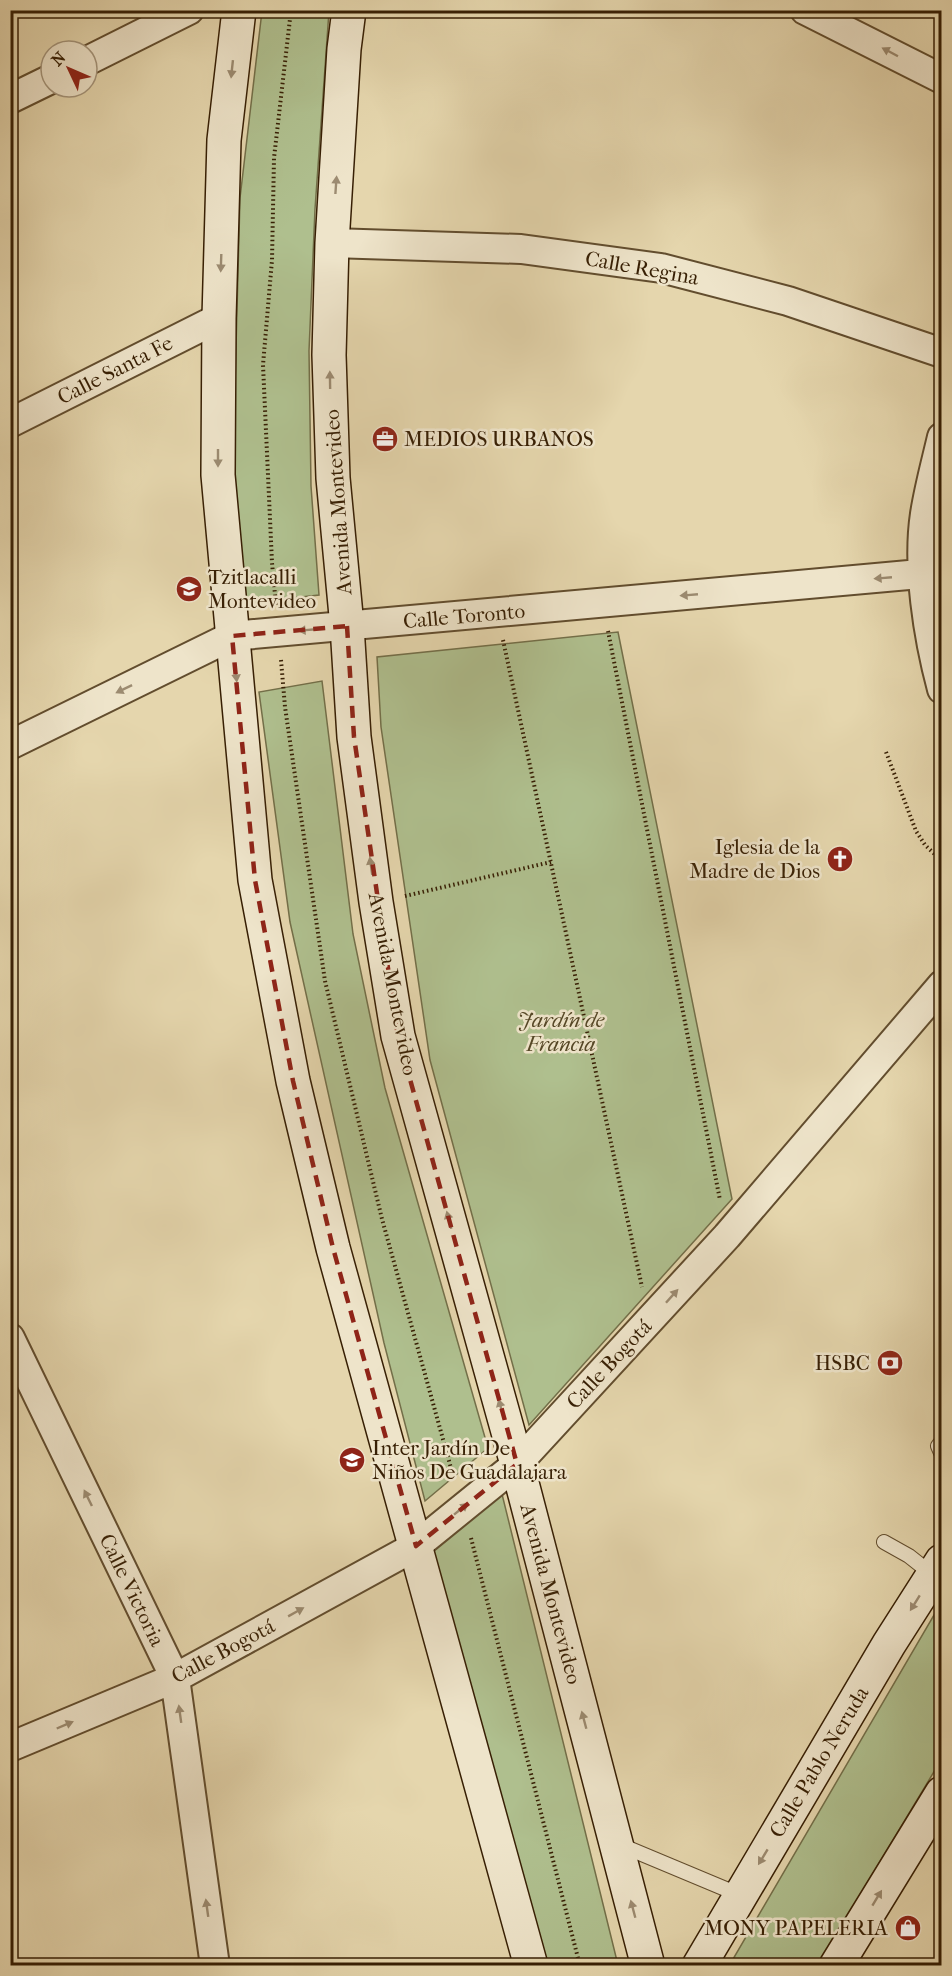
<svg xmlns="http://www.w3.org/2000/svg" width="952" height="1976" font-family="'IM FELL French Canon',serif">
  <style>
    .green { fill: #afbf8e; stroke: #736f49; stroke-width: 1.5 }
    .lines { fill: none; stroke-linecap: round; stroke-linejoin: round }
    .lane-casing { stroke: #624d2e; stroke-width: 16 }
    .street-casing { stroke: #624d2e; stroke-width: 32 }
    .secondary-casing { stroke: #371f04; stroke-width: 36 }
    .path { stroke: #371f04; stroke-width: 4; stroke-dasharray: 1.5 3; stroke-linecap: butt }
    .lane { stroke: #eee4ca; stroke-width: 14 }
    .street { stroke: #eee4ca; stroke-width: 28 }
    .secondary { stroke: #eee4ca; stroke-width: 33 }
    .oneway { fill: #9c8b71 }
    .marked { fill: none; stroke: #8f2418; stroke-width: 4.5; stroke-dasharray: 12 8; stroke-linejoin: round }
    .labels { text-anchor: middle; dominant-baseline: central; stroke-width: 5; stroke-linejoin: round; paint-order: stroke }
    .street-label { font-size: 21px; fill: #371f04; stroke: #eee4ca }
    .poi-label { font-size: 21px; fill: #371f04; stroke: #eee4ca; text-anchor: start }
    .park-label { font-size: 21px; font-style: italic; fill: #554726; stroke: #eee4ca }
  </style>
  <rect width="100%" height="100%" fill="#e5d6ad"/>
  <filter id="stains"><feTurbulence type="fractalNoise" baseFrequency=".00333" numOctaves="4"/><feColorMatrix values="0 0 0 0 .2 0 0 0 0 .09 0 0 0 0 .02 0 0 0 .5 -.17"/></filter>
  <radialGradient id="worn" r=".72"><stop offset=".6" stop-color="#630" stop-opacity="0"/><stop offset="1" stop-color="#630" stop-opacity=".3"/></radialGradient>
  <!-- green -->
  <path class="green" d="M262,11H329L315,209L309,351L311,486L319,595L239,604L232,497L240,198Z
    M618,632L732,1199L529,1425L430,1060L381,727L377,657Z
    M322,681L353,934L385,1088L488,1448L425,1501L384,1343L290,922L259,692Z
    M501,1490L618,1965H548L425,1556Z
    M941,1603V1760L818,1965L729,1966Z"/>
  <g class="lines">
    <defs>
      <path id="lane" d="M942,1441L938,1446L942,1455
        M884,1542L909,1556L933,1575
        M618,1844L740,1895"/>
      <path id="street" d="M805,10L942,79
        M87,61L189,10
        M10,99L51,79
        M332,243L521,249L661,268L788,301L942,353
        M10,423L219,318
        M942,437C936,463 929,488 925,514C917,567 928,637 942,689
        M10,745L232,636L942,572
        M10,1338L175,1678L215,1966
        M10,1747L175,1678L416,1546L517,1464L727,1236L942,985"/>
      <path id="secondary" d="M239,10L224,140L219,318L218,475L255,880L293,1081L333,1248L531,1966
        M349,10L344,49L332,243L329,355L333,478L347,626L354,737L376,902L398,1036L517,1464L648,1966
        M699,1966L889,1644L942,1561
        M836,1966L942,1793"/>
    </defs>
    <!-- lane casing -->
    <use href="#lane" class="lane-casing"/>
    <!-- street casing -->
    <use href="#street" class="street-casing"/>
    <!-- secondary casing -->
    <use href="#secondary" class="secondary-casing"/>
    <!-- path -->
    <path class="path" d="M276,605L272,563L263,365L272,260L274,158L291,10
      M608,631L720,1200
      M503,640L642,1287
      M281,660L285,707L325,981L382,1219L454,1479
      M886,752L916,831L925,845L942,861
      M405,896L551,862
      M471,1538L580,1966"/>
    <!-- lane -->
    <use href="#lane" class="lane"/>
    <!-- street -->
    <use href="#street" class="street"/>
    <!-- secondary -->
    <use href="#secondary" class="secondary"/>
  </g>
  <!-- one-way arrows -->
  <defs><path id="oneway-solid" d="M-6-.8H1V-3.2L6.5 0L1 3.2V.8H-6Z" transform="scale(1.5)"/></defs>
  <g class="oneway">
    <use href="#oneway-solid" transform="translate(890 52) rotate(-152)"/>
    <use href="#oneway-solid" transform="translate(232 69) rotate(96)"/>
    <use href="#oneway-solid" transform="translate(336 185) rotate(-86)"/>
    <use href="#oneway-solid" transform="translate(221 263) rotate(92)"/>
    <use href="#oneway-solid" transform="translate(330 380) rotate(-91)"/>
    <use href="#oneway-solid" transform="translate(218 458) rotate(90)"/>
    <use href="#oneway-solid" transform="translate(883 578) rotate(175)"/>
    <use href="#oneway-solid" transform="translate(689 595) rotate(175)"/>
    <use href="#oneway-solid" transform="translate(307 630) rotate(175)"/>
    <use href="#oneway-solid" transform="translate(236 673) rotate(85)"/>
    <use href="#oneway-solid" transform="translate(124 689) rotate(154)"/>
    <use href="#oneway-solid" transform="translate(371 866) rotate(-98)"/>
    <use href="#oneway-solid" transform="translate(449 1220) rotate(-105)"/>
    <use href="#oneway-solid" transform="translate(672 1296) rotate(-48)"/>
    <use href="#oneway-solid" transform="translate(501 1408) rotate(-105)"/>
    <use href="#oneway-solid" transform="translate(88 1498) rotate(-116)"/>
    <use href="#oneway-solid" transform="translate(461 1509) rotate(-39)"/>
    <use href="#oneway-solid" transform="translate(915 1603) rotate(122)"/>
    <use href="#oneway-solid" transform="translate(296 1612) rotate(-29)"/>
    <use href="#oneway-solid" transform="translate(180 1714) rotate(-98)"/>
    <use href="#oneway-solid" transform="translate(584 1720) rotate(-105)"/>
    <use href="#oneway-solid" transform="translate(65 1725) rotate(-23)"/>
    <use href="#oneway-solid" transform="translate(763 1857) rotate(121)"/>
    <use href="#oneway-solid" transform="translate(877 1898) rotate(-59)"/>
    <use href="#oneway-solid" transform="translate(207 1908) rotate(-98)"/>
    <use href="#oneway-solid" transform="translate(633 1909) rotate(-105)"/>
  </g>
  <!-- marked area -->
  <path class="marked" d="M347,626L354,737L398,1036L517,1464L416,1546L333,1248L293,1081L255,880L232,636Z"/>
  <!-- icons -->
  <defs>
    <symbol id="office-disc" viewBox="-11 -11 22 22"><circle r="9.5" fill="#8f2418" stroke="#eee4ca"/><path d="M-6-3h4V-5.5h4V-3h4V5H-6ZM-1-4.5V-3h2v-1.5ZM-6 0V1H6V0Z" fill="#fff"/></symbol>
    <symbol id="school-disc" viewBox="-11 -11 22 22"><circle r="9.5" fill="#8f2418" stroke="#eee4ca"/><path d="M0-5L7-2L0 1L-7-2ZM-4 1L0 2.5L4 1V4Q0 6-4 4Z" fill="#fff"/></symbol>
    <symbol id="church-disc" viewBox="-11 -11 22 22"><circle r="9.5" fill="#8f2418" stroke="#eee4ca"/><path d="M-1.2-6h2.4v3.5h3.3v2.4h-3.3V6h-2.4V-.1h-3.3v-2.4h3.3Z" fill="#fff"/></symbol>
    <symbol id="bank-disc" viewBox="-11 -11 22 22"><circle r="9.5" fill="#8f2418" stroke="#eee4ca"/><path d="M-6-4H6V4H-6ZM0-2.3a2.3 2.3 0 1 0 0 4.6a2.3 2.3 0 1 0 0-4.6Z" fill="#fff"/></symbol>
    <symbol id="shop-disc" viewBox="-11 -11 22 22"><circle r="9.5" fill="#8f2418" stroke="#eee4ca"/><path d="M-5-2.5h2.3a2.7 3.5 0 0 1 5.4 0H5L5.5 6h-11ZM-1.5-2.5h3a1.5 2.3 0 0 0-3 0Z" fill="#fff"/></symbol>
  </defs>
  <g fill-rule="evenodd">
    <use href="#office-disc" x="370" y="424" width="30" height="30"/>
    <use href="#school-disc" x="174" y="574" width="30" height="30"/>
    <use href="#church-disc" x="825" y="844" width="30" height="30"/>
    <use href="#bank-disc" x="875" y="1348" width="30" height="30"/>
    <use href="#school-disc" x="337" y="1445" width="30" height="30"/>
    <use href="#shop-disc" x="893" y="1913" width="30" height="30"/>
  </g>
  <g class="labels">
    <!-- street labels -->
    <g class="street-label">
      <text transform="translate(642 268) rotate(10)">Calle Regina</text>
      <text transform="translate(115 370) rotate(-27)">Calle Santa Fe</text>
      <text transform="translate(338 502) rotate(-94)">Avenida Montevideo</text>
      <text transform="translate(464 616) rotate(-5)">Calle Toronto</text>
      <text transform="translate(393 984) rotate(79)">Avenida Montevideo</text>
      <text transform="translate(609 1364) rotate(-47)">Calle Bogotá</text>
      <text transform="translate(132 1590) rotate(64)">Calle Victoria</text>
      <text transform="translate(551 1594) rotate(75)">Avenida Montevideo</text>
      <text transform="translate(223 1651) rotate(-28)">Calle Bogotá</text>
      <text transform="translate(819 1762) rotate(-59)">Calle Pablo Neruda</text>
    </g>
    <!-- poi labels -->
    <g class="poi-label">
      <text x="404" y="439">MEDIOS URBANOS</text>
      <text x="208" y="577">Tzitlacalli<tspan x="208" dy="24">Montevideo</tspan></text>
      <text x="820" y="847" text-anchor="end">Iglesia de la<tspan x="820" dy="24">Madre de Dios</tspan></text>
      <text x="870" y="1363" text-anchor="end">HSBC</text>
      <text x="372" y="1448">Inter Jardín De<tspan x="372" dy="24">Niños De Guadalajara</tspan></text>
      <text x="888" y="1928" text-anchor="end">MONY PAPELERIA</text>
    </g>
    <!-- park labels -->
    <g class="park-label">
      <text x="561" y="1020">Jardín de<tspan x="561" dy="24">Francia</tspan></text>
    </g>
  </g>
  <!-- margin -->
  <rect width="952" height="1976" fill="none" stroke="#e5d6ad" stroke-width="36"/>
  <rect x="12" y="12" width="928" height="1952" fill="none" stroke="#371f04" stroke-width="3"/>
  <rect x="18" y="18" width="916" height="1940" fill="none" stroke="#371f04" stroke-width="1.5"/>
  <!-- north arrow -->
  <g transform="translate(69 69) rotate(314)"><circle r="28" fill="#eee4ca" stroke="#a5957b" stroke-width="1.5"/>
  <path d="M0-4.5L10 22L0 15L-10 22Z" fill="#8f2418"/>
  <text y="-9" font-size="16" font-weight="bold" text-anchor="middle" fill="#371f04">N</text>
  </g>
  <rect width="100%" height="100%" filter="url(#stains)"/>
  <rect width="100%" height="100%" fill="url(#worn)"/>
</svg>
